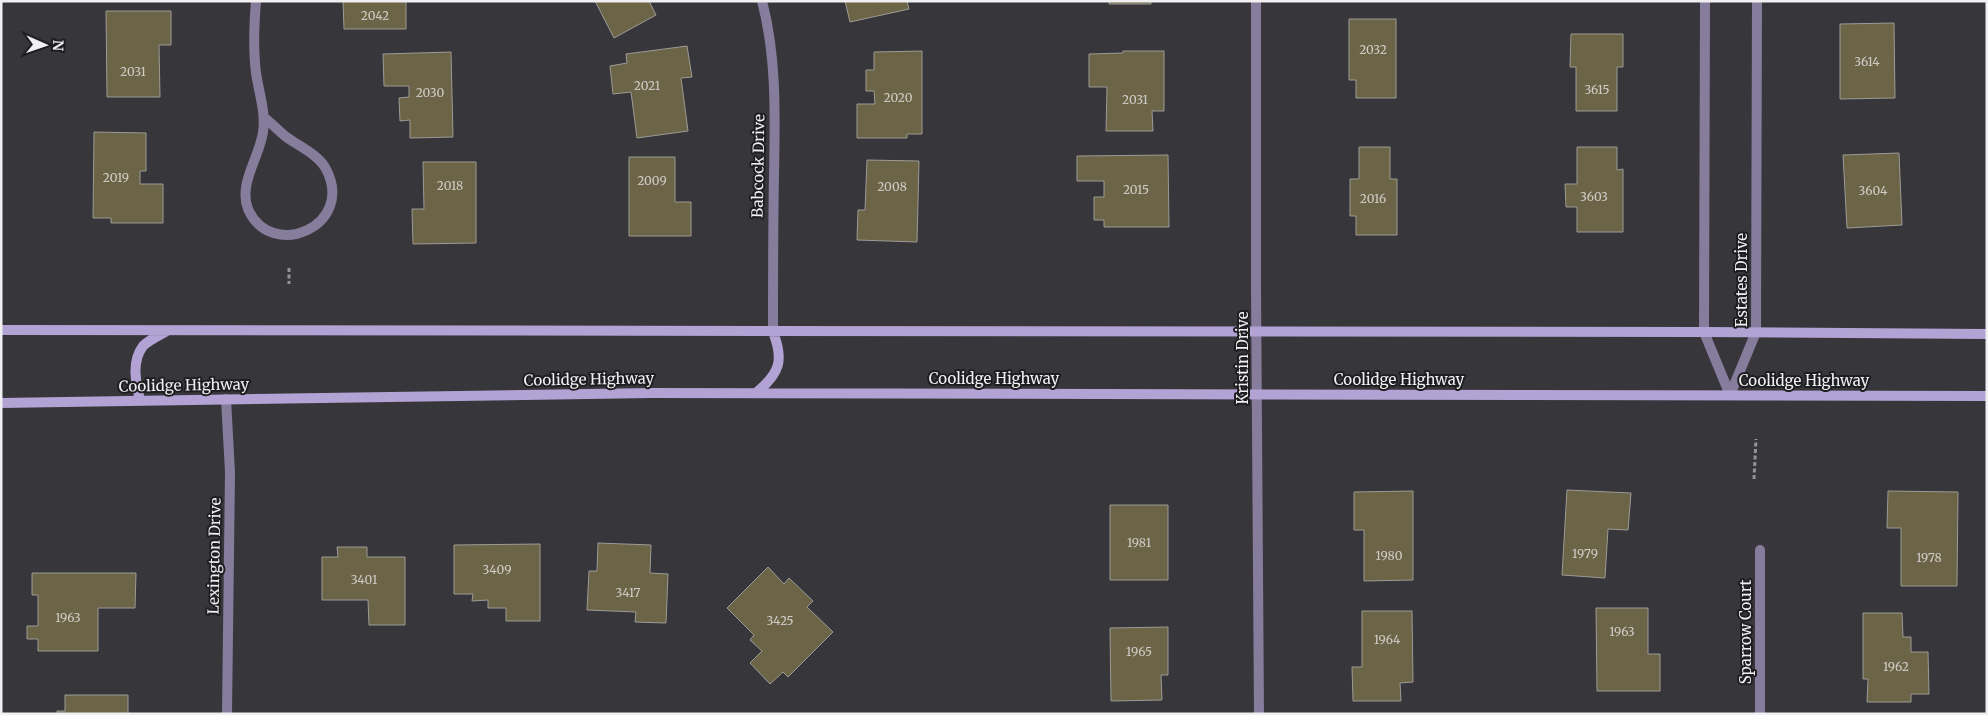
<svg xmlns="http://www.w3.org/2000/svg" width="1988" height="715" font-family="Merriweather,serif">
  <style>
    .building { fill: #6b6446; stroke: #9d9b96 }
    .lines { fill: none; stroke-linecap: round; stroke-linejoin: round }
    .path { stroke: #949397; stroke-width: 3; stroke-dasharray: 4 2.5; stroke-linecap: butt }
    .minor { stroke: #867c9b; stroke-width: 10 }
    .secondary { stroke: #b3a3d4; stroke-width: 10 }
    .labels { text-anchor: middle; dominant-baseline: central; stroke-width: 4; stroke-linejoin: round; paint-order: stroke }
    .number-label { font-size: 12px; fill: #cfccc7 }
    .street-label { font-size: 15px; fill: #f0eff2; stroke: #1e1e20 }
  </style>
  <rect width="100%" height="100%" fill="#37363b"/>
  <!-- building -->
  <path class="building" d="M343,1H406V29H344Z
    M595,1H649L656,15L614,38Z
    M845,1H907L909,9L850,22Z
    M1109,1H1151V4H1109Z
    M106,11H171V45H159L160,97H107Z
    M1349,19H1396V98H1356V80H1349Z
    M1894,23L1895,98L1840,99V24Z
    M1571,34H1623V67H1617V111H1576V67H1570Z
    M687,46L692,77L681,78L688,131L637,138L631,92L613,94L610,66L627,63L626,54Z
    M922,51V134H907V138H857V104H875L874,91H866V70H874V52Z
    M1123,51H1164V111H1152L1153,131H1106L1107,87H1089V54L1123,53Z
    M451,52L453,137L410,138V120L400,121L399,98L409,97V86H384L383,54Z
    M94,132L146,133V171H140V184H163V223H111V218H93Z
    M1359,147H1390V179H1397V235H1356V216H1350V179H1359Z
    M1577,147H1617V170L1623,169V232H1577V207H1566L1565,184H1577Z
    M1899,153L1902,225L1847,228L1843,155Z
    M1168,155L1169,227H1104V220H1094V197H1104V181H1077V156Z
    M629,157H675V202H691V236H629Z
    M867,160L919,161L917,242L857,240L858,210H865Z
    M423,162H476V243L413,244L412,209H424Z
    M1567,490L1631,493L1628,530L1608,529L1605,578L1562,575Z
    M1413,491V580L1364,581V530H1354V492Z
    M1888,491L1958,492L1957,586H1901V528H1887Z
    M1110,505H1168V580H1110Z
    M598,543L651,545L650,573L668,574L666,623L635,622L636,612L587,610L589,571H597Z
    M540,544V621H506V608H488V600L472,601L473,594H454V545Z
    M337,547H367V557H405V625H369L368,600H322V557H338Z
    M768,567L784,584L789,578L813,601L807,607L833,632L788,677L783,672L770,684L750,663L762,651L750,640L754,635L727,608Z
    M32,573H136L135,608H98V651H38V639H27V626H38V595H32Z
    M1596,608H1648V654H1660V691H1597Z
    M1362,611H1412L1413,682L1400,683L1401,701H1353L1352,667H1362Z
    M1863,613H1902L1903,637H1911V652H1928L1929,694H1911V702H1867L1868,679H1863Z
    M1168,627V675H1161L1162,700L1111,701L1110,628Z
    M65,695H128V714H57V711H65Z"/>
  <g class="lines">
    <!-- path -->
    <path class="path" d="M289,268V284
      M1754,479L1756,439"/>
    <!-- minor -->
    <path class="minor" d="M256,1C254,25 253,49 256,73C259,93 266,113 263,132C260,156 238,184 248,209C271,262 356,226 326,169C318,154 298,146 285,136C278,130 272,124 265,118
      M762,1C777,58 775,117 774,176C773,228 773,280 773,332
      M1256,1V287L1259,714
      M1705,1L1704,332L1730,395
      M1730,395L1756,332L1757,1
      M226,399L230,472L227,714
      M1760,550V714"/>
    <!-- secondary -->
    <path class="secondary" d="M1,330L1704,332L1987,334
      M757,392C780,373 784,360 773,332
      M140,401C136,383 131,362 143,346C149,340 160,335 167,331
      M1,403L652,393L1987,396"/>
  </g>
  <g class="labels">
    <!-- number labels -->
    <g class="number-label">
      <text x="375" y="15">2042</text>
      <text x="1373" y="49">2032</text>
      <text x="1867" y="61">3614</text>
      <text x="133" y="71">2031</text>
      <text x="647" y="85">2021</text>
      <text x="1597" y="89">3615</text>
      <text x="430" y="92">2030</text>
      <text x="898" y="97">2020</text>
      <text x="1135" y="99">2031</text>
      <text x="116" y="177">2019</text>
      <text x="652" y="180">2009</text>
      <text x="450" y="185">2018</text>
      <text x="892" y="186">2008</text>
      <text x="1136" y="189">2015</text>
      <text x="1873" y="190">3604</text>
      <text x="1594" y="196">3603</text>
      <text x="1373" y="198">2016</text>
      <text x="1139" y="542">1981</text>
      <text x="1585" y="553">1979</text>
      <text x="1389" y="555">1980</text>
      <text x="1929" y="557">1978</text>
      <text x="497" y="569">3409</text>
      <text x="364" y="579">3401</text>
      <text x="628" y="592">3417</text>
      <text x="68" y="617">1963</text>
      <text x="780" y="620">3425</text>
      <text x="1622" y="631">1963</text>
      <text x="1387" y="639">1964</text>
      <text x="1139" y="651">1965</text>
      <text x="1896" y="666">1962</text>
    </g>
    <!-- street labels -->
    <g class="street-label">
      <text transform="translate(758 166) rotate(-89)">Babcock Drive</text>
      <text transform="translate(1741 280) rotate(-90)">Estates Drive</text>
      <text transform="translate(1242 358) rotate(-90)">Kristin Drive</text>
      <text x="994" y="378">Coolidge Highway</text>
      <text transform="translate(589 379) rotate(-1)">Coolidge Highway</text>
      <text x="1399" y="379">Coolidge Highway</text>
      <text x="1804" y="380">Coolidge Highway</text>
      <text transform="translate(184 385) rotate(-1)">Coolidge Highway</text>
      <text transform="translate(214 556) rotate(-89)">Lexington Drive</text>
      <text transform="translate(1745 632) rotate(-90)">Sparrow Court</text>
    </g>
  </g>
  <!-- border -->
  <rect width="1988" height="715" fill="none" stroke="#f0eff2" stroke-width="5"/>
  <!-- north arrow -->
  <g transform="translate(45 45) rotate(92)" stroke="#1e1e20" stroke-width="4" paint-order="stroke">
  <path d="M0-4L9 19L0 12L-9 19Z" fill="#f0eff2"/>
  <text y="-8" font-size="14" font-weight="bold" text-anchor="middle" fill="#f0eff2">N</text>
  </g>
</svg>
